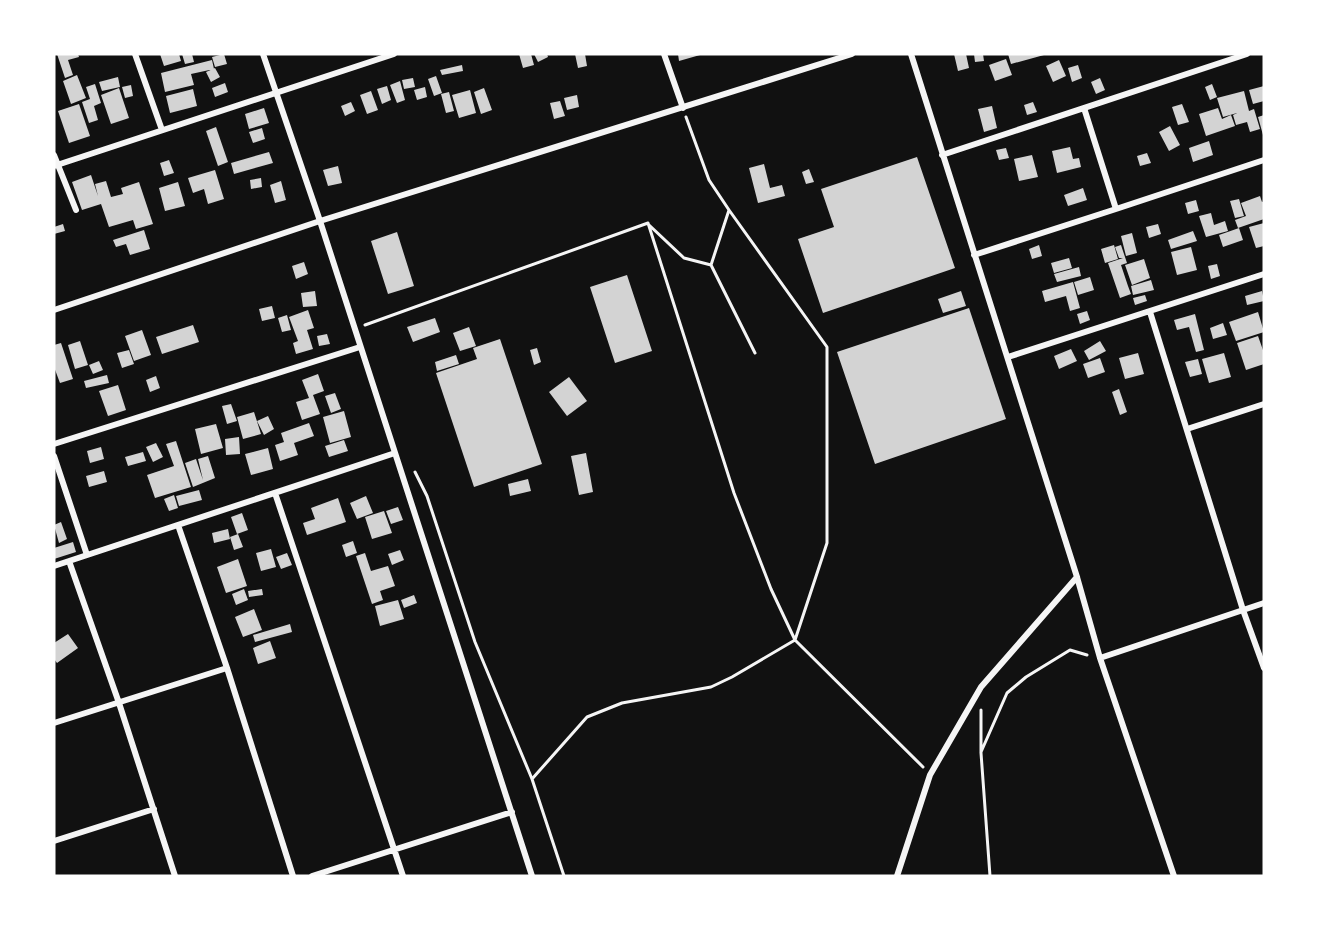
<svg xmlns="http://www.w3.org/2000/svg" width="1318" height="930" font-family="'Asap Condensed',sans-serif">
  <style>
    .building { fill: #d3d3d3 }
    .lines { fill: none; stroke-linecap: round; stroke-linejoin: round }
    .path { stroke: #f5f5f5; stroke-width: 3 }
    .minor { stroke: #f5f5f5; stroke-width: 6 }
  </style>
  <rect width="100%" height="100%" fill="#111"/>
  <!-- building -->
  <path class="building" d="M57,54H78L79,57L68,60L73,75L65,78Z
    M160,54H179L181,61L164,66Z
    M182,54H192L194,62L185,64Z
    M224,54L227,64L215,67L212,57Z
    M519,54H531L534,65L523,68Z
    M534,54H547L548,57L538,62Z
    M575,54H585L587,66L578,68Z
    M678,54H700V55L679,61Z
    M954,54H966L969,68L958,71Z
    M974,54H983L984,61L975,62Z
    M1008,54H1044V55L1011,64Z
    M1006,59L1012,75L995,81L989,65Z
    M212,60L214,69L191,74L194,85L165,92L161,73Z
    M1059,60L1066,76L1053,82L1046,66Z
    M462,65L463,71L442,75L440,70Z
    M1078,65L1082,78L1072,82L1068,68Z
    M215,68L220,77L211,82L206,72Z
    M77,75L86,98L71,104L63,81Z
    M436,76L442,93L434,96L428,79Z
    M118,77L120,87L102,91L99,82Z
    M413,78L415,87L404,89L402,80Z
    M1100,78L1105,90L1096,94L1091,82Z
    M400,81L405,100L397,103L390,85Z
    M225,83L228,92L215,97L212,88Z
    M95,84L101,103L94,106L98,120L89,123L82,102L90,99L86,87Z
    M1212,84L1217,97L1210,100L1205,87Z
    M131,85L133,96L125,98L122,87Z
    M387,86L391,100L382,104L377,89Z
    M1264,86V101L1253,104L1249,90Z
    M425,87L427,97L417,100L414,90Z
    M119,88L129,118L111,124L101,95Z
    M484,88L492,110L481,114L474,92Z
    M193,89L197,106L170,113L166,96Z
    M470,90L476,113L459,118L452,95Z
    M371,91L378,110L367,114L360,95Z
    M1244,91L1249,111L1254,109L1260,129L1250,132L1247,122L1236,125L1233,115L1237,113L1223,117L1217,98Z
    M449,92L454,111L446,113L441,94Z
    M577,95L579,107L567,110L564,98Z
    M560,101L565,116L554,119L550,103Z
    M351,102L355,111L345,116L341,106Z
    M1033,102L1037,112L1027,115L1024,105Z
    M79,104L90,136L69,143L58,111Z
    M1182,104L1189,122L1178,125L1172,107Z
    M992,106L997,128L984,132L978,109Z
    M264,108L269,123L249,129L245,114Z
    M1218,108L1222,119L1231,115L1235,126L1206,136L1199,114Z
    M1264,115V135H1263L1258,117Z
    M1170,126L1180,145L1169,151L1159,132Z
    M216,127L228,162L218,166L206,131Z
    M262,128L265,139L253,143L249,132Z
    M1209,141L1213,155L1193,162L1189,148Z
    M1070,147L1073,159L1079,158L1081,167L1057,173L1052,151Z
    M1006,148L1009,158L999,160L996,150Z
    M269,152L273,163L234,174L231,163Z
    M1147,153L1151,163L1140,166L1137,156Z
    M1032,155L1038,177L1019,181L1014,159Z
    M917,157L955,268L823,313L798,239L834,227L821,189Z
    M169,160L174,173L164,176L160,163Z
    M764,164L770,188L782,185L785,196L758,203L749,168Z
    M338,166L342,183L328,186L323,170Z
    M809,169L814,182L806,184L802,172Z
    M215,170L224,199L208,204L204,189L193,193L188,178Z
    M91,175L98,196L95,184L106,181L111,197L123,194L121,188L139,182L153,224L136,229L133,220L109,227L101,204L82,210L72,182Z
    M261,178L262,187L251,189L250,180Z
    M281,181L286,200L275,203L270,185Z
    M178,182L185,206L165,211L159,188Z
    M1083,188L1087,200L1068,206L1064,195Z
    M1260,196L1262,202L1264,201V219L1238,228L1235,220L1246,216L1241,203Z
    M1239,199L1244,216L1235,218L1230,201Z
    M1196,200L1199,211L1188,214L1185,203Z
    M1211,213L1214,225L1225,221L1228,231L1206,237L1199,216Z
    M1264,223V246L1256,248L1249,227Z
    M63,224L65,231L54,234V227Z
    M1158,224L1161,234L1149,238L1146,227Z
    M1239,228L1243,240L1223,247L1219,235Z
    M144,230L150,249L130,255L126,244L116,247L113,240Z
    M1193,231L1197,241L1171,249L1168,240Z
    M397,232L414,286L388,294L371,241Z
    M1132,233L1137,253L1126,256L1121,236Z
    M1039,245L1042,256L1032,259L1029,249Z
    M1114,245L1118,259L1105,263L1101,249Z
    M1121,245L1127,263L1121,265L1128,286L1126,287L1128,286L1131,294L1120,298L1108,263L1123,258H1119L1115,247Z
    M1191,247L1197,270L1177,275L1171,252Z
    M1069,258L1072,268L1054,273L1051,263Z
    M1144,259L1150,278L1132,285L1125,265Z
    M304,262L308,274L296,279L292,266Z
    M1217,264L1220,276L1211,279L1208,266Z
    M1079,267L1081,276L1057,282L1054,274Z
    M627,275L652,351L615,363L590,287Z
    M1090,277L1094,290L1078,295L1074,282Z
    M1151,280L1154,290L1133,295L1131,286Z
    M1073,282L1080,308L1070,311L1066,296L1045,302L1042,291Z
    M315,291L317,306L303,307L301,293Z
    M961,291L966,306L943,313L938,299Z
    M1262,291L1264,301L1247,305L1245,296Z
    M1145,295L1147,301L1135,305L1133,298Z
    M272,306L275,318L262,321L259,309Z
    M969,308L1006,419L875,464L837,352Z
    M308,310L314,328L307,330L313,349L296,354L293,343L298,341L289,317Z
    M1087,311L1090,320L1080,324L1077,314Z
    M1258,312L1264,332L1236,341L1229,322Z
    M1195,314L1204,350L1196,352L1189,327L1177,330L1174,320Z
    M287,315L291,330L282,332L278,318Z
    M435,318L440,332L413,342L407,327Z
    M1223,323L1227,335L1213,339L1210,328Z
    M193,325L199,342L162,354L156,337Z
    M469,327L476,346L460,351L453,333Z
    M142,330L151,355L134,361L125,336Z
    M327,334L330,344L319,346L317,336Z
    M1258,336L1264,353V364L1246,370L1237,343Z
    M500,339L542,464L474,487L436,373L477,359L473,348Z
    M80,341L88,365L75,369L68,345Z
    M1100,341L1106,351L1089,360L1084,351Z
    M61,343L73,379L60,383L54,367V345Z
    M537,348L541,362L534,365L530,350Z
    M1071,349L1077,361L1059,369L1054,356Z
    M129,350L134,364L122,368L117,353Z
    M1138,353L1144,374L1125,379L1119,358Z
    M1224,353L1231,377L1209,383L1202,359Z
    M456,355L459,364L437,371L435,362Z
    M1100,358L1105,372L1088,378L1083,364Z
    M1198,359L1202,374L1190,377L1185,362Z
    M99,361L103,370L93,374L89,365Z
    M318,374L324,391L313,395L320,414L302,420L296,402L309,398L302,380Z
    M107,375L109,383L86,388L84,381Z
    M156,376L160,388L150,392L146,380Z
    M569,377L587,401L567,416L549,392Z
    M118,385L126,410L108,416L99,391Z
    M1119,389L1127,412L1120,415L1112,392Z
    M335,393L341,409L331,413L325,396Z
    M231,404L237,421L227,424L222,406Z
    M344,411L351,437L330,443L323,417Z
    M254,412L261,434L243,439L237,417Z
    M268,416L274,429L264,435L257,421Z
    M309,423L314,436L294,443L298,455L280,461L275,445L284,442L281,433Z
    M216,424L223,448L201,454L195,429Z
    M239,437L240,454L226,455L225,439Z
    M344,440L348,451L329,457L325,446Z
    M176,441L191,487L155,498L147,475L174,466L166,444Z
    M156,443L163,457L153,462L146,447Z
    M101,447L104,459L90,463L87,451Z
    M268,448L273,469L251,475L245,454Z
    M143,452L146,461L128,466L125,457Z
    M586,453L593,492L579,495L571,456Z
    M208,456L215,478L193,487L185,463L196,459L203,480L198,459Z
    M104,471L107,482L89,487L86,476Z
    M528,479L531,491L510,496L508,484Z
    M199,490L202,500L179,506L176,496Z
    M174,495L178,508L169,511L164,499Z
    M366,496L373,513L357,519L350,503Z
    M338,498L346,522L307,535L303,523L315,519L311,508Z
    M398,507L403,520L391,524L386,511Z
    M384,511L392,533L372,539L365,517Z
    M242,513L248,530L237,534L231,517Z
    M61,522L67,539L59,543L54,525Z
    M228,529L230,539L214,543L212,533Z
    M238,534L243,547L234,550L230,537Z
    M353,541L357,553L346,557L342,545Z
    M73,542L76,552L54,559V548Z
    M271,549L276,567L261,571L256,553Z
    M400,550L404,560L392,565L388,554Z
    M287,553L292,565L281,569L276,557Z
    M365,553L371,571L388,566L395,586L380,591L383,600L372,604L356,556Z
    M238,559L247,586L226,593L217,567Z
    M244,589L248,600L236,605L232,594Z
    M262,589L263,595L249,597L248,591Z
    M414,595L417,603L404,608L401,600Z
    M398,600L404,619L380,626L375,606Z
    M254,609L262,630L243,637L235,617Z
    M290,624L292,632L255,642L253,635Z
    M68,634L78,648L57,663L54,659V643Z
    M270,641L276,658L258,664L253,648Z"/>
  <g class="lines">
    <!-- path -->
    <path class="path" d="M649,225L684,258L711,265L729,210L709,180L686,117
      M711,265L755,353
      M365,325L648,223L734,493L771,589L795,640L923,767
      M415,472L427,496L475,642L532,779
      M981,710V753L990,876
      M981,752L1007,693L1026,677L1070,650L1087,655
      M564,876L532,779L587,717L622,703L711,687L732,677L795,640L827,543V347L729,210"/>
    <!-- minor -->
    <path class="minor" d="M135,54L162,130
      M263,54L320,221L532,876
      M664,54L683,108
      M911,54L1077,577L1100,658L1174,876
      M1084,108L1116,209L1264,160
      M54,155L76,210
      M942,155L1247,54
      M54,166L394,54
      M974,255L1116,209
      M54,310L320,221L852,54
      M1150,312L1243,610L1264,668
      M1008,357L1264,274
      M1187,429L1264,404
      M54,444L360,347
      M54,456L87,555
      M275,493L403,876
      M178,525L227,668L293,876
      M69,561L119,703L175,876
      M54,566L395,453
      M1100,658L1264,603
      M54,723L227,668
      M54,841L154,809
      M312,876L512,812
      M897,876L930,775L981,687L1077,577"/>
  </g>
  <!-- border -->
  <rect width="1318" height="930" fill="none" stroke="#ffffff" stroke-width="111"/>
</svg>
